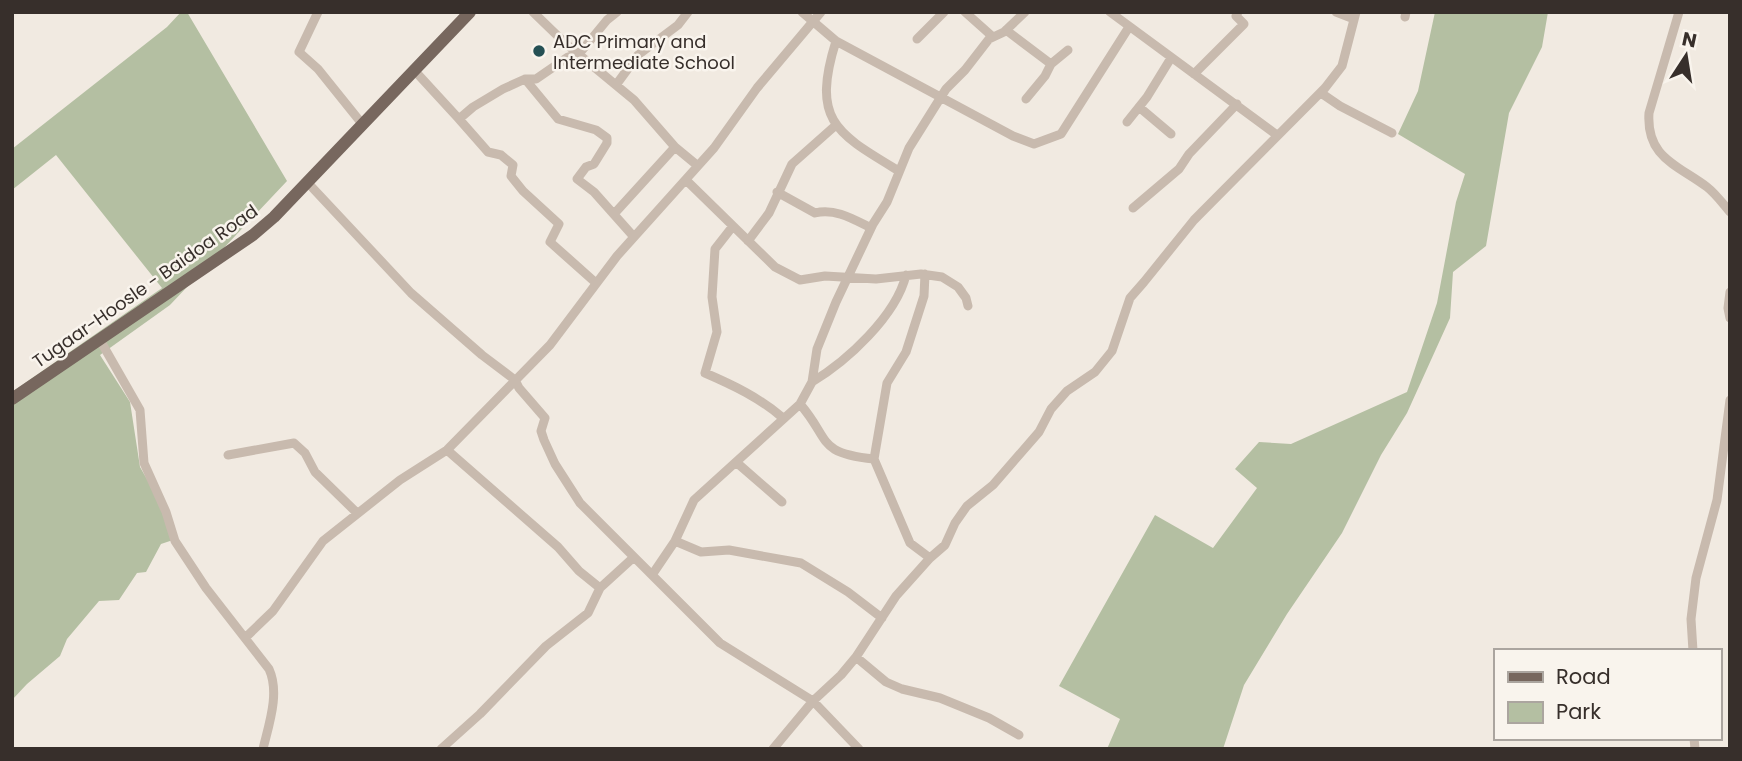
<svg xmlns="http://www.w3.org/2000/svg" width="1742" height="761" font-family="Poppins,sans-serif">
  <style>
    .green { fill: #b4bfa2 }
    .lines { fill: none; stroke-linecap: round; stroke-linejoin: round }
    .minor { stroke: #c8baae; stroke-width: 9 }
    .major { stroke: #77675e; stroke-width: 12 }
    .poi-dot { fill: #255054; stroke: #f9f4ed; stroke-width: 2.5 }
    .labels { text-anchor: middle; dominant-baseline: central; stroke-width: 5; stroke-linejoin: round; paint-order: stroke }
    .poi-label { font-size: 18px; fill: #372f2b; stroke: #f9f4ed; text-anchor: start }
    .street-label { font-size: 18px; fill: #372f2b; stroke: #f9f4ed }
  </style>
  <rect width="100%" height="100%" fill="#f1eae1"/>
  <!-- green -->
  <path class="green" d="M181,12H187L287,181L170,305L100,355L130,402L140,467L164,509L173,540L161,544L146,572L137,573L119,600L99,601L67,639L60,656L27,684L12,700V392L162,288L56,155L12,190V149L167,27Z
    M1435,12H1548L1542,47L1509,113L1486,246L1453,272L1450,318L1407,413L1381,455L1342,533L1287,614L1244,685L1223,749H1107L1120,719L1059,686L1155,515L1213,548L1257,488L1235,469L1259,442L1291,444L1407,392L1437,303L1456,202L1465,174L1398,134L1418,91Z"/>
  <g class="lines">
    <!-- minor -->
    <path class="minor" d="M318,12L299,52L318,69L363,125
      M533,12L565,43L634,100L675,147L698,166
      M802,12L836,41L1013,136L1034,144L1061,134L1129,27
      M965,12L993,37
      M1110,12L1277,135
      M1336,12L1354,19
      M1679,12L1649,113C1646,158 1678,165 1707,187C1716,194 1723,204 1730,212
      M1405,17L1406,12
      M1006,30L1051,64L1045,76L1026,99
      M917,39L944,12
      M836,41C811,121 836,133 899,171
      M1051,64L1068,50
      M414,70L459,119L473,107L503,89L525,79H536L568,57L579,54L607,20L617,12
      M1194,74L1244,24L1236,16L1238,12
      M525,79L558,119L596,130L607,138V143L594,164L586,167L577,179L594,192L634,237
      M616,85L638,55L678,25L688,12
      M1321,93L1340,106L1392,133
      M1139,107L1171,134
      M459,119L488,152L501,155L513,165L511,176L523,191L559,224L550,242L596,283
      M1127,122L1147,97L1171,58
      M686,180L775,267L800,280L825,276L876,279L921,274L942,277L958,287L966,298L968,306
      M308,183L411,293L482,355L515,380L519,388L545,418L541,431L544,440L555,464L580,503L720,643L813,701L859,749
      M777,192L815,213C835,208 853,219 871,228
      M1133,208L1179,169L1189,154L1237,104
      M614,214L675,147
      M733,226L715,249L712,297L717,332L705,373C733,385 760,398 783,418
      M748,241L769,213L792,164L836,125
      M925,274L924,296L906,352L887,383L874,459L910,543L930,558
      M1730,292L1728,308L1730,318
      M100,340L140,410L144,463L166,512L175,541L206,588L269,669C280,693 269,724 263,749
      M812,382C847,361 896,316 906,275
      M800,404C831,440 816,453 874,459
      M447,450L558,547L579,571L600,588
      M228,455L294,443L305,453L315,472L357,513
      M736,462L782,502
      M675,541L701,552L729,550L801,563L848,592L882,618
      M652,575L675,541L694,500L800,404L812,382L817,349L836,302L873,224L887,202L909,148L946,89L965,70L989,39L1004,32L1025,12
      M245,638L273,611L323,541L400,480L447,450L550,345L617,256L714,148L757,88L821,12
      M1693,651L1691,619L1696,578L1717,500L1730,400
      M856,657L886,682L902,689L940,698L989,718L1019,735
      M1694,738L1695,749
      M441,749L480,714L546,646L588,613L600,588L634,557
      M773,749L813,701L841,675L856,657L896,596L930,558L945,545L955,523L967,506L993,485L1039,432L1051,409L1067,391L1095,372L1112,351L1130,298L1144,282L1194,220L1325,88L1342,66L1356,12"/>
    <!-- major -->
    <path class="major" d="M12,399L253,235L274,217L470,12"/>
  </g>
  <!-- markers -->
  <circle class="poi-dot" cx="539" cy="51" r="7"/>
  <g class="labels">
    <!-- poi labels -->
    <g class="poi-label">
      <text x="553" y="41">ADC Primary and<tspan x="553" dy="21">Intermediate School</tspan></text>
    </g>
    <!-- street labels -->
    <g class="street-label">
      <text transform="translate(145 286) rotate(-35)">Tugaar-Hoosle - Baidoa Road</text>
    </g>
  </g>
  <!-- border -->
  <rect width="1742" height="761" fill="none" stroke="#372f2b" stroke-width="28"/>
  <!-- legend -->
  <rect x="1494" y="649" width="228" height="91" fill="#f9f4ed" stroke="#aba59f" stroke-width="2"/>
  <rect x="1508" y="672" width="35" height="10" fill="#77675e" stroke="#aba59f" stroke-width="2"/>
  <text x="1556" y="684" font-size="21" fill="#372f2b">Road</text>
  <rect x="1508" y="702" width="35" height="21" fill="#b4bfa2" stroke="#aba59f" stroke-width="2"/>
  <text x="1556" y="719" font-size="21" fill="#372f2b">Park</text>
  <!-- north arrow -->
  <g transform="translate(1686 56) rotate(12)" stroke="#f9f4ed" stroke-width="5" paint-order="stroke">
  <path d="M0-5L12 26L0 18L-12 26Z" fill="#372f2b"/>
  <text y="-10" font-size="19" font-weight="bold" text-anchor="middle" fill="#372f2b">N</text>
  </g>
</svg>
